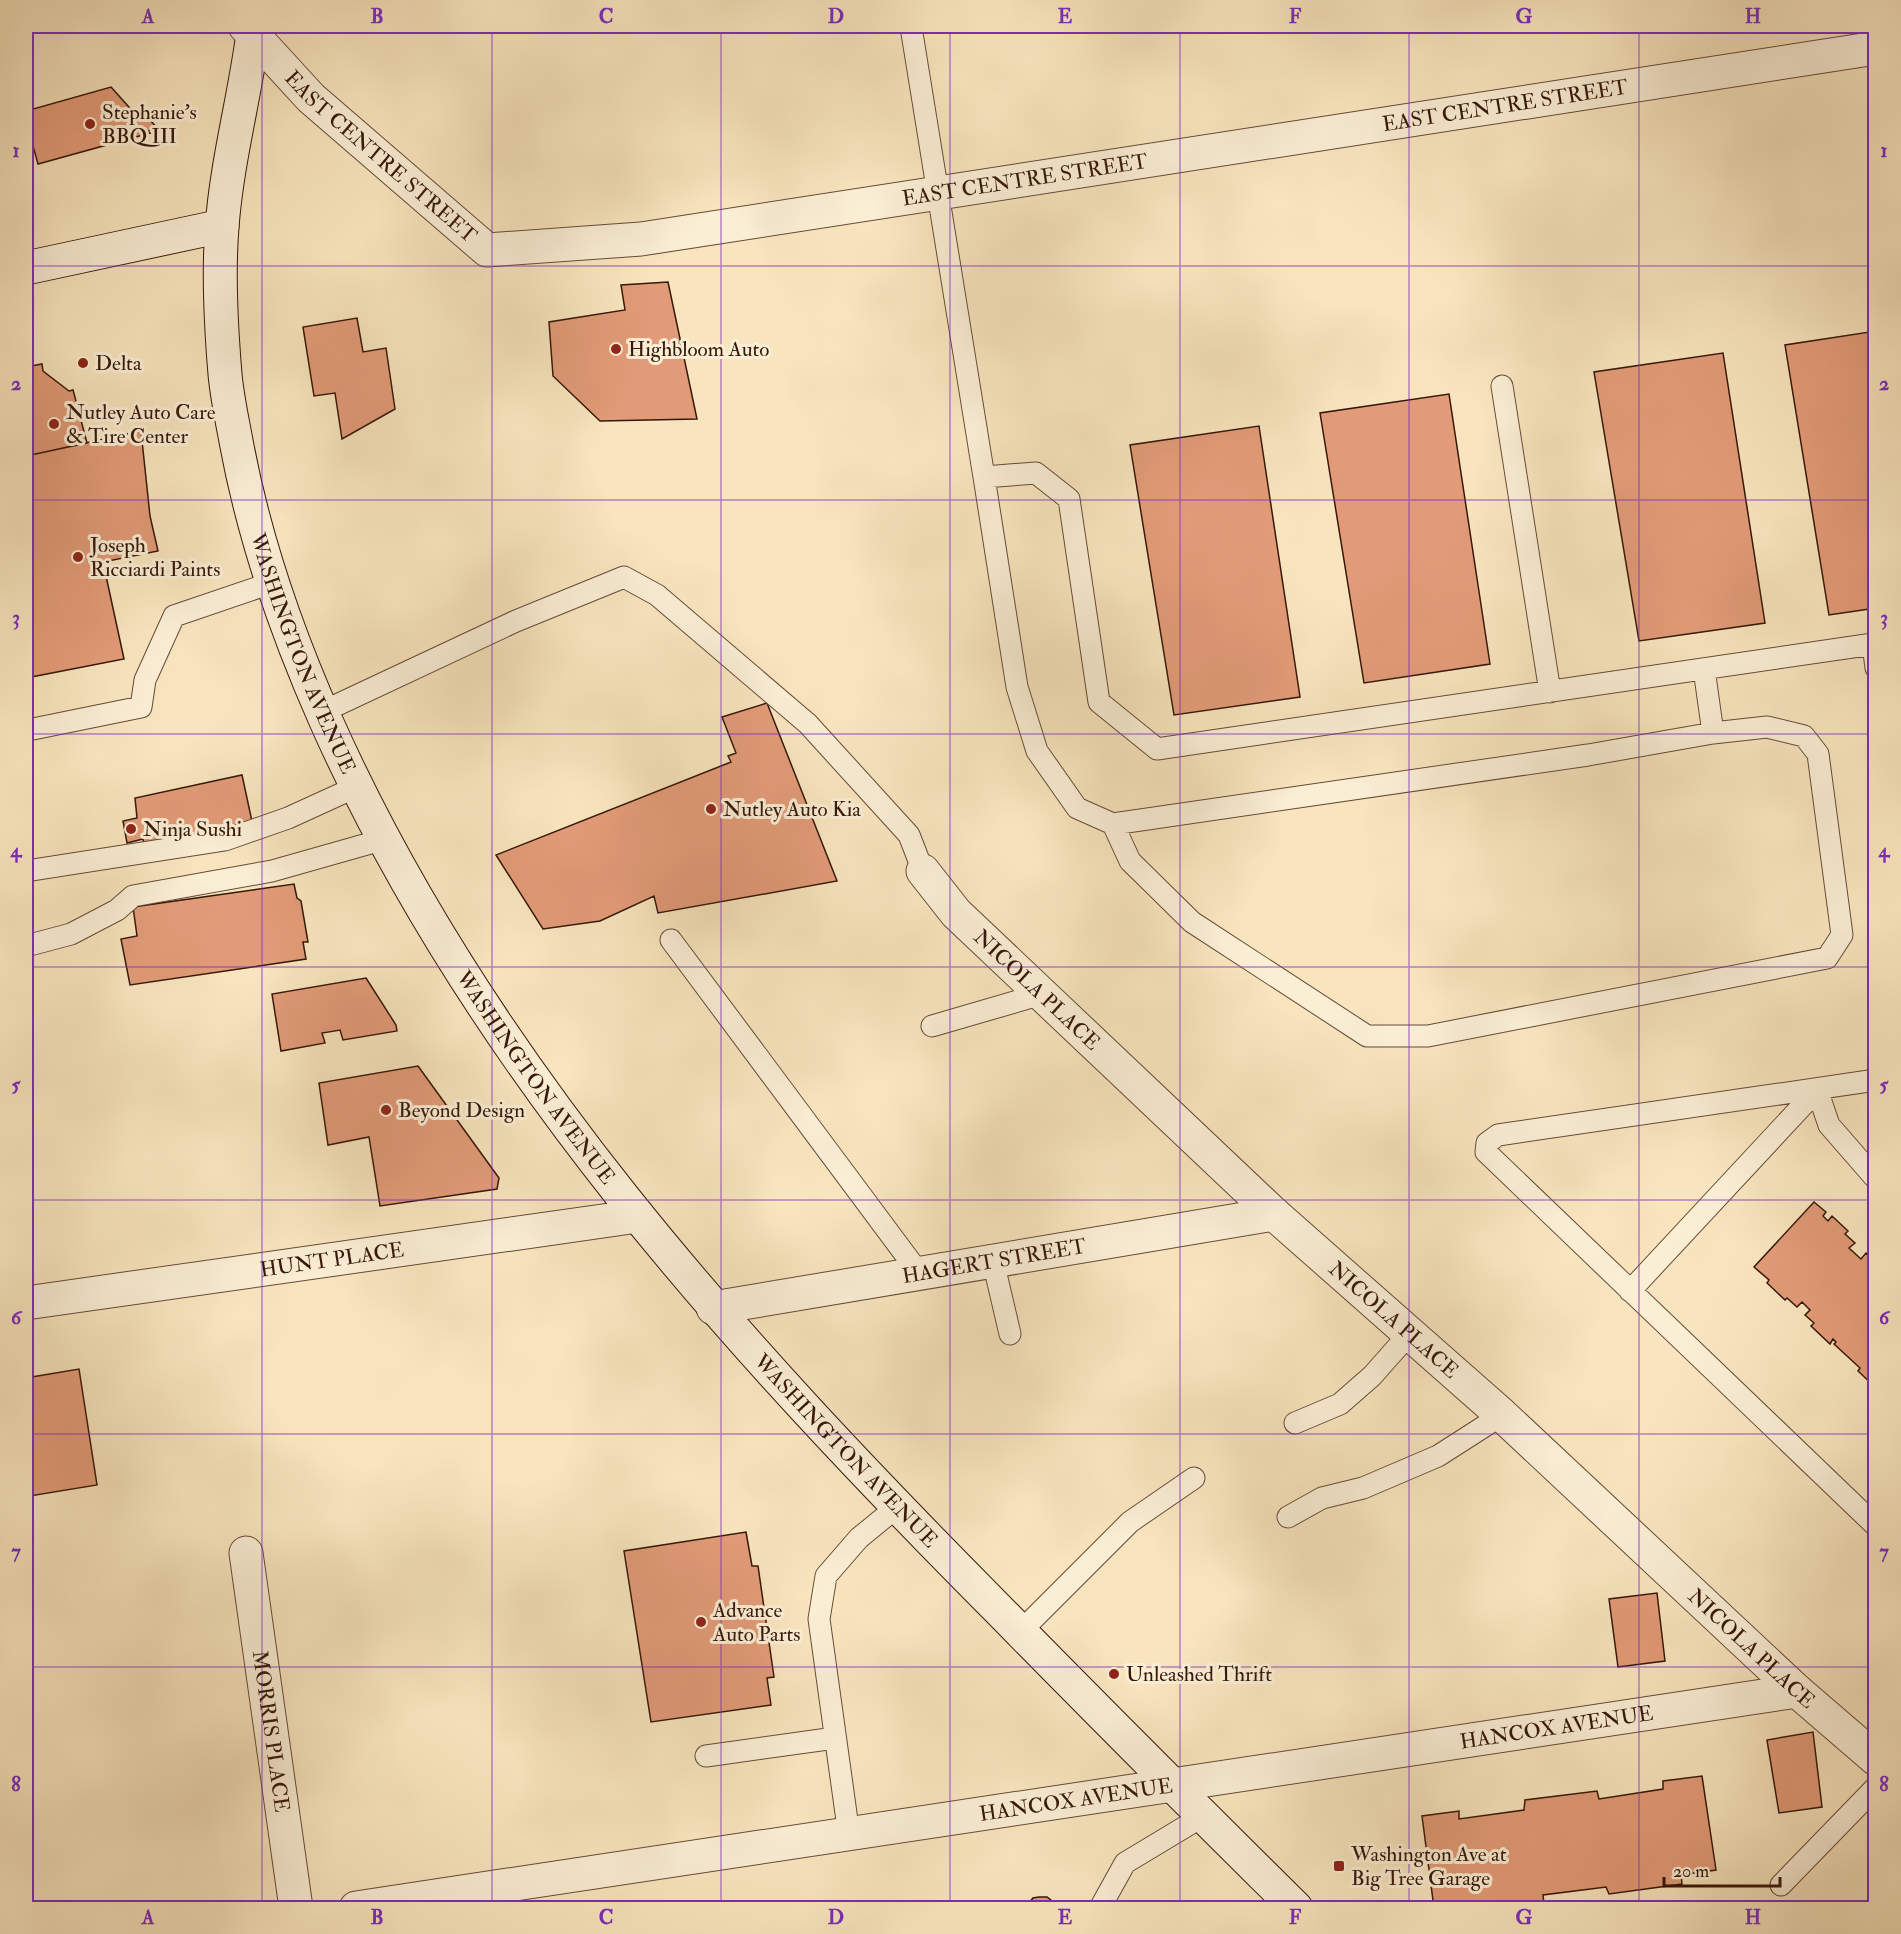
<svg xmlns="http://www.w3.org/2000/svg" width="1901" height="1934" font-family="'IM FELL Double Pica',serif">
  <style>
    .building { fill: #e29b78; stroke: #36170a; stroke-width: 1.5 }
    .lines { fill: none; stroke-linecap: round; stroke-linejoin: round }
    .lane-casing { stroke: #664a37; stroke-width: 23 }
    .street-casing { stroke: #664a37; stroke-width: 35 }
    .secondary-casing { stroke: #36170a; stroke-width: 35 }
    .lane { stroke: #faeed5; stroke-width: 21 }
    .street { stroke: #faeed5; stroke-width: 33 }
    .secondary { stroke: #faeed5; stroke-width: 33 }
    .grid { fill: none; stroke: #7b2cbf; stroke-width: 1.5; stroke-opacity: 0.55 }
    .poi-dot { fill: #8f2418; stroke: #faeed5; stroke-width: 2 }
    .labels { text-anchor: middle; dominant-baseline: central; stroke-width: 6; stroke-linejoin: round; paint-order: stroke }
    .street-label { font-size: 21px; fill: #36170a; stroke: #faeed5 }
    .poi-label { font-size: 21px; fill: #36170a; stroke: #faeed5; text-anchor: start }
    .neatline { fill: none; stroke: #7b2cbf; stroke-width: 2 }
    .grid-label { font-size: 20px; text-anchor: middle; font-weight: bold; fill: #7b2cbf }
  </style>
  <rect width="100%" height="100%" fill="#f8e5be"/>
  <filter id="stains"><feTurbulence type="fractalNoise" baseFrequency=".00333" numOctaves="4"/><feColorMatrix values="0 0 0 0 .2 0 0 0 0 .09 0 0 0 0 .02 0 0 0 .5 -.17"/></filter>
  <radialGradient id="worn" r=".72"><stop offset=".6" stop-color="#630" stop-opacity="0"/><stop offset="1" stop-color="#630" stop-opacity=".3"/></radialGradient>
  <!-- building -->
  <path class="building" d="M111,87L137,116L144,113L157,128L148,131L150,133L38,164L26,121V111Z
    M668,282L697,419L600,421L553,376L549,322L625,310L621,285Z
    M357,318L363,352L386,348L395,409L342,439L335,393L314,396L303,327Z
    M1876,331V608L1829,615L1785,345Z
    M1723,353L1765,623L1639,641L1594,372Z
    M42,364L43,371L69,391L73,390L87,443L26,456V367Z
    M1449,394L1490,664L1364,683L1320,413Z
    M1259,426L1300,697L1174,715L1130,445Z
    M141,431L150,516L158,551L103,562L124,659L26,678V456Z
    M767,703L837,881L658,913L654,896L600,921L543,929L496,855L731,762L728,756L736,753L722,717Z
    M242,775L253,826L144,846L143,839L127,843L123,821L137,818L135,798Z
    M294,884L297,898L301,901L308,942H303L306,959L130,985L121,939L137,936L133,907Z
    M366,978L396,1025L397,1031L343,1040L340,1030L322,1033L325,1043L281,1051L272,994Z
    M418,1066L499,1178L497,1189L380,1206L369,1137L328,1145L319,1083Z
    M1814,1202L1826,1212L1823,1216L1828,1221L1832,1216L1848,1231L1845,1234L1855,1243L1849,1248L1861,1259L1866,1253L1876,1262V1388L1858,1371L1860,1368L1834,1344L1836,1342L1833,1339L1830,1344L1811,1326L1814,1323L1805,1315L1810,1310L1802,1302L1797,1307L1787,1298L1785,1300L1767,1283L1769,1280L1754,1267Z
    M79,1369L97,1485L30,1496L26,1470V1378Z
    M746,1532L752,1566H758L774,1677L767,1678L771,1705L651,1722L624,1551Z
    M1657,1593L1665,1661L1618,1667L1609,1599Z
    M1813,1732L1822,1807L1779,1813L1767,1740Z
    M1702,1776L1716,1870L1681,1875L1682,1884L1609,1894L1606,1887L1543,1895L1544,1904L1511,1908H1469V1906L1434,1908L1422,1816L1459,1811V1819L1524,1810L1525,1800L1597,1791L1599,1799L1663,1789V1781Z
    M1039,1897H1047L1052,1901L1053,1908H999L1027,1905L1033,1898Z"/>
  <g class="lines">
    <defs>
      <path id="lane" d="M911,27L984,477L1036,473L1069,499L1099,702L1157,749L1873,644L1876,668
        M1502,386L1550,692
        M984,477L1017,687L1037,751L1077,808L1113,824L1588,755L1713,733L1767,727L1804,736L1818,754L1842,935L1827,958L1428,1036H1367L1192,922L1130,861L1113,824
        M1704,669L1713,733
        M322,712L516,621L624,577L657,595L808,724L909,835L923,871
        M33,729L141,707L145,680L174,616L271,583
        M26,871L225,840L288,818L356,787
        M671,940L919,1273
        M26,946L71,934L117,910L133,896L272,871L385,839
        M932,1026L1042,994
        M1876,1080L1498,1135L1487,1143L1486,1152L1876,1526
        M1817,1090L1829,1125L1876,1179
        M993,1261L1010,1334
        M1630,1291L1817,1090
        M1295,1423L1340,1404L1372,1376L1410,1333
        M1288,1517L1322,1498L1363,1488L1438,1456L1502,1415
        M1020,1632L1130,1522L1194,1478
        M706,1756L835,1738
        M849,1835L819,1619L826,1576L859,1538L897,1507
        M1781,1885L1876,1787
        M1100,1908L1125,1863L1203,1816"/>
      <g id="street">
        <path id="s1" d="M245,26L311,98L487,250L641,239L1876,48"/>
        <path id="s2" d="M923,871L956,913L1274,1214L1502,1415L1797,1691L1876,1759"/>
        <path id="s3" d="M26,1303L638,1216"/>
        <path id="s4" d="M713,1308L1274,1214"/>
        <path id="s5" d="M246,1553L296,1908"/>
        <path id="s6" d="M356,1908L1797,1691"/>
      </g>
      <g id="secondary">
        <path id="s7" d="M254,26C246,93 227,159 222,227C218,276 221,326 225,374C227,397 232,419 236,441C254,539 286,631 326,721C479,1065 738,1347 1000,1611C1098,1711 1197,1810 1296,1908"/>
        <path d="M26,268L222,226"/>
      </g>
    </defs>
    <!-- lane casing -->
    <use href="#lane" class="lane-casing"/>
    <!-- street casing -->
    <use href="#street" class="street-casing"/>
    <!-- secondary casing -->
    <use href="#secondary" class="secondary-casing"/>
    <!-- lane -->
    <use href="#lane" class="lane"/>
    <!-- street -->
    <use href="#street" class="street"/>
    <!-- secondary -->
    <use href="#secondary" class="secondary"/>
  </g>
  <!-- grid -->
  <path class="grid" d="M262,26V1908M492,26V1908M721,26V1908M950,26V1908M1180,26V1908M1409,26V1908M1639,26V1908M26,266H1876M26,500H1876M26,734H1876M26,967H1876M26,1200H1876M26,1434H1876M26,1667H1876"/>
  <!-- markers -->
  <g class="poi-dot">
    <circle cx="90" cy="124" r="6"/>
    <circle cx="616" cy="349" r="6"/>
    <circle cx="83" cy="363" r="6"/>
    <circle cx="54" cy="424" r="6"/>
    <circle cx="78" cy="557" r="6"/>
    <circle cx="711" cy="809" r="6"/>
    <circle cx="131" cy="829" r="6"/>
    <circle cx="386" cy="1110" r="6"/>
    <circle cx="701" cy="1622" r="6"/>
    <circle cx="1114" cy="1674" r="6"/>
    <rect x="1333" y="1860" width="12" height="12" rx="3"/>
  </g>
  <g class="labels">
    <!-- street labels -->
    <g class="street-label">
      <text stroke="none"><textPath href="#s1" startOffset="1359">EAST CENTRE STREET</textPath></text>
      <text stroke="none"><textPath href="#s1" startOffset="189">EAST CENTRE STREET</textPath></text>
      <text stroke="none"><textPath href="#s1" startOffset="873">EAST CENTRE STREET</textPath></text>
      <text stroke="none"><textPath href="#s7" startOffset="642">WASHINGTON AVENUE</textPath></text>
      <text stroke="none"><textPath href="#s2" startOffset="165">NICOLA PLACE</textPath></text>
      <text stroke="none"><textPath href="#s7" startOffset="1128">WASHINGTON AVENUE</textPath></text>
      <text stroke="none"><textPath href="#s3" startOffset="309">HUNT PLACE</textPath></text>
      <text stroke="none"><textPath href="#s4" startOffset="285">HAGERT STREET</textPath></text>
      <text stroke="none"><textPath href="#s2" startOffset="651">NICOLA PLACE</textPath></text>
      <text stroke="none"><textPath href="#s7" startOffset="1614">WASHINGTON AVENUE</textPath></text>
      <text stroke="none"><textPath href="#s2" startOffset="1137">NICOLA PLACE</textPath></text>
      <text stroke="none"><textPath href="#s6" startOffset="1214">HANCOX AVENUE</textPath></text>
      <text stroke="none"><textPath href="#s5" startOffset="180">MORRIS PLACE</textPath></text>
      <text stroke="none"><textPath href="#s6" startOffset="728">HANCOX AVENUE</textPath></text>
    </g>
    <!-- poi labels -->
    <g class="poi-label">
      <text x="102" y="112">Stephanie's<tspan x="102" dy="24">BBQ III</tspan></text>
      <text x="628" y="349">Highbloom Auto</text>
      <text x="95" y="363">Delta</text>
      <text x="66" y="412">Nutley Auto Care<tspan x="66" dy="24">&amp; Tire Center</tspan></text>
      <text x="90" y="545">Joseph<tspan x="90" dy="24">Ricciardi Paints</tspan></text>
      <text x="723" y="809">Nutley Auto Kia</text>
      <text x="143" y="829">Ninja Sushi</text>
      <text x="398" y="1110">Beyond Design</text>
      <text x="713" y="1610">Advance<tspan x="713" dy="24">Auto Parts</tspan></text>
      <text x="1126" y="1674">Unleashed Thrift</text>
      <text x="1351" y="1854">Washington Ave at<tspan x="1351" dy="24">Big Tree Garage</tspan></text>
    </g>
  </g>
  <!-- margin -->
  <rect width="1901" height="1934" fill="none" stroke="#f8e5be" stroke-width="66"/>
  <!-- scale -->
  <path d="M1664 1877v9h116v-9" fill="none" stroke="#36170a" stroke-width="3"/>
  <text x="1673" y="1877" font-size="18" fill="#36170a" stroke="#faeed5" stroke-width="4.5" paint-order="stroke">20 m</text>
  <rect x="33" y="33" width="1835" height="1868" class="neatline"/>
  <g class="grid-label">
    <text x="148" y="23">A</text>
    <text x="377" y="23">B</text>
    <text x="606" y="23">C</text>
    <text x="836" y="23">D</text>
    <text x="1065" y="23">E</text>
    <text x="1295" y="23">F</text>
    <text x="1524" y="23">G</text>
    <text x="1753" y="23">H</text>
    <text x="16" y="157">1</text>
    <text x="1884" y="157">1</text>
    <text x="16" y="390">2</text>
    <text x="1884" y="390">2</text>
    <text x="16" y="624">3</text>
    <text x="1884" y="624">3</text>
    <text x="16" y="857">4</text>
    <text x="1884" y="857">4</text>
    <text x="16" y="1091">5</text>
    <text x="1884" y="1091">5</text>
    <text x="16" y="1324">6</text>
    <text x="1884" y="1324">6</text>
    <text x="16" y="1558">7</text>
    <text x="1884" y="1558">7</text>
    <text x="16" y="1791">8</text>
    <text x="1884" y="1791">8</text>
    <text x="148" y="1924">A</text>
    <text x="377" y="1924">B</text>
    <text x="606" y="1924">C</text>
    <text x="836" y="1924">D</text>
    <text x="1065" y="1924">E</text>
    <text x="1295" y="1924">F</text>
    <text x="1524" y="1924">G</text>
    <text x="1753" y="1924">H</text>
  </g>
  <rect width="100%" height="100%" filter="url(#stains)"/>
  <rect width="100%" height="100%" fill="url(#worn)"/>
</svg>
